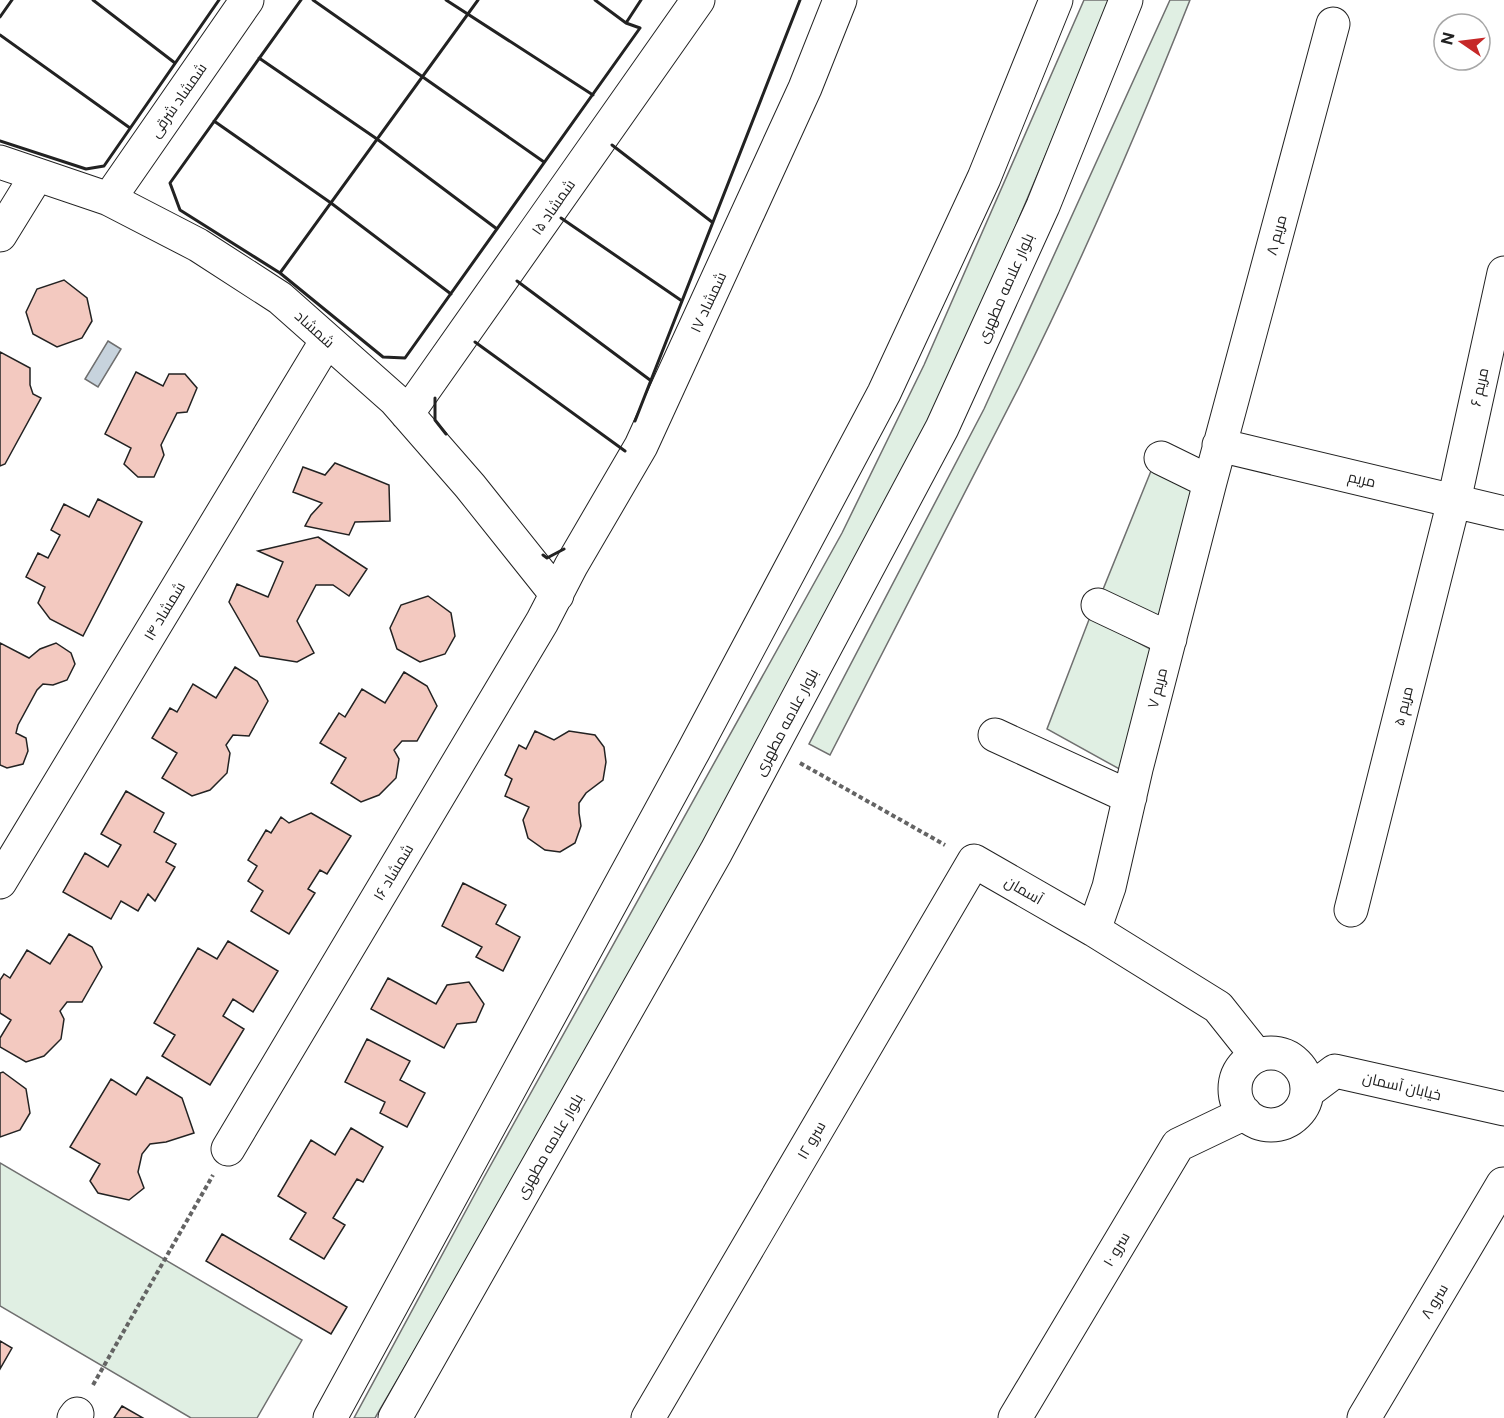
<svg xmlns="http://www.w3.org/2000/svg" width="1504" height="1418" font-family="'Public Sans',Cairo,sans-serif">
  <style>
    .green { fill: #e0efe3; stroke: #6f6f6f; stroke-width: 1.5 }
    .water { fill: #c7d3dd; stroke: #6f6f6f; stroke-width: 1.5 }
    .building { fill: #f3c9c0; stroke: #222; stroke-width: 1.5 }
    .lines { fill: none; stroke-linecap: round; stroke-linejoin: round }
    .minor-casing { stroke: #222; stroke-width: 35 }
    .major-casing { stroke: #222; stroke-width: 35 }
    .path { stroke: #646464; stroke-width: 4; stroke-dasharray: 4.5 3; stroke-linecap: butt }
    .minor { stroke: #fff; stroke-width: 33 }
    .major { stroke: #fff; stroke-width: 33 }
    .wall { stroke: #222; stroke-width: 3 }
    .labels { text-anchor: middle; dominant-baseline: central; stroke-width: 4.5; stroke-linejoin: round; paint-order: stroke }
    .street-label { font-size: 15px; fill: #222; stroke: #fff }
  </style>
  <rect width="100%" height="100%" fill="#fff"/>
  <!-- green -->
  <path class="green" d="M1084,0H1111L980,311L923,436L715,821L559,1103L375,1418H354L483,1179L842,533L924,365Z
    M1170,0H1190C1138,131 1082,261 1019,387C957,510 893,632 830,755L809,744L984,409Z
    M1153,466L1198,493L1163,622L1102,592Z
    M1090,617L1156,652L1123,771L1047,729Z
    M0,1163L302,1340L257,1418H191L0,1306Z"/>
  <!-- water -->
  <path class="water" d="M108,341L121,349L98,387L85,379Z"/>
  <!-- building -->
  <path class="building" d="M64,280L87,298L92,321L82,338L57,347L33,334L26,312L37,289Z
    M0,352L30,368V385L33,394L41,398L5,464L0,466Z
    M136,372L163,386L169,374H185L197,388L187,412L177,413L161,445L164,455L154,477H138L124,464L131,448L105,434Z
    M335,463L389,485L390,521L355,522L349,535L305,526L311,515L322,503L293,492L303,467L325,475Z
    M98,499L142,522L83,636L50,619L38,603L45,587L26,577L38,553L48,558L60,535L51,530L64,504L89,517Z
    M318,537L367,569L349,596L333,585H316L297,621L314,653L297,662L260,656L229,602L237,584L268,597L283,562L258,551Z
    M428,596L451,613L455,636L445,654L420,662L397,649L390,628L401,605Z
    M0,643L29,658L40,649L56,643L71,653L75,664L67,680L53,685L43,684L37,690L18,725L16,733L26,738L28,751L23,764L7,768L0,765Z
    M235,667L257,681L268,701L249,736L233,735L226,745L230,753L227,773L210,790L192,796L162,778L177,753L152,738L170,708L177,712L193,684L216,698Z
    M404,672L427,686L437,706L417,741H402L394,750L399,759L396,778L379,795L361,802L331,783L346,758L320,743L339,713L345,717L362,689L385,703Z
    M535,731L554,740L569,731L595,735L604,747L606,762L603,780L586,793L579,803V813L581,826L575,843L560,852L545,850L528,838L523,820L529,807L505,796L512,779L505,775L519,745L526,749Z
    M126,791L164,813L154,832L176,844L166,862L175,867L155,901L148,894L138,911L121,901L111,919L63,892L85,853L108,867L121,845L101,834Z
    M311,813L351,836L327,874L320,870L308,889L315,893L289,934L251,911L263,891L248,881L257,866L248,860L266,830L271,833L281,817L289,823Z
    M463,883L506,905L496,924L520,937L503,971L476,957L482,947L442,926Z
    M69,934L92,947L102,967L82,1002H67L60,1011L64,1019L61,1039L44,1056L26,1062L0,1047V1038L11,1020L0,1013V980L4,974L10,978L27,950L50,964Z
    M228,941L278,971L253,1012L233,999L223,1016L244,1029L210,1085L162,1056L175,1035L154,1023L198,948L217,959Z
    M388,978L436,1004L447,985L469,982L484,1004L476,1022L457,1024L444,1048L371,1009Z
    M367,1039L410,1061L400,1080L425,1093L407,1127L380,1113L385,1102L345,1082Z
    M3,1072L26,1089L30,1113L20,1130L0,1137V1073Z
    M147,1077L182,1098L194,1133L166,1142L150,1144L142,1154L138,1172L144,1188L129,1200L98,1193L90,1181L100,1164L70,1147L111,1079L136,1095Z
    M351,1128L383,1147L363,1182L357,1179L333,1218L345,1225L324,1259L290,1239L306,1213L278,1196L311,1140L335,1155Z
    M222,1234L347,1307L331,1334L206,1261Z
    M0,1341L12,1348L0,1369Z
    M122,1406L143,1418H114Z"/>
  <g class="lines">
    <defs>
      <path id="minor" d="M0,162L109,199L198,245L280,298L395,400L470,486L557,595
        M109,199L247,0
        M0,235L37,175
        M407,414L698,0
        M1219,445L1504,513
        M1161,458L1210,482
        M1098,605L1170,639
        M995,735L1130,797
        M0,882L327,340
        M1351,910L1454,501L1504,273
        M1094,930L1109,887L1136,769L1210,482L1333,24
        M1235 1089a36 36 0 1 1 72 0a36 36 0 1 1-72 0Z
        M1307,1092L1335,1071L1504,1109
        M228,1149L542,622L571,566L641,446L805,88L840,0
        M74,1418L77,1414
        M648,1418L974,861L1094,930L1218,1007L1257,1056
        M1015,1418L1178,1145L1245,1113
        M1364,1418L1503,1184"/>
      <path id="major" d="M330,1418L693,752L884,393L984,178L1056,0
        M395,1418L716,852L942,428L1043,206L1126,0"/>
    </defs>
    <!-- minor casing -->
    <use href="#minor" class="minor-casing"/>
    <!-- major casing -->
    <use href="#major" class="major-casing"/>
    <!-- path -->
    <path class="path" d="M800,763L945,845
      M93,1385L213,1175"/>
    <!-- minor -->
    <use href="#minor" class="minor"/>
    <!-- major -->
    <use href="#major" class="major"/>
    <!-- wall -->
    <path class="wall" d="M93,0L175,63
      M301,0L170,183L180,210L280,273L383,357L405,358L640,28L626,23L641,0
      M313,0L544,162
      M446,0L593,95
      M595,0L626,23
      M0,17L12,0
      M0,35L130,128
      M259,58L377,139L497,229
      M214,121L331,203L451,294
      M0,141L86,169L104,166L219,0
      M612,145L712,222
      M561,218L682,301
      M280,273L478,0
      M517,281L650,380
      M475,342L625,451
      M435,398V420L446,434
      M635,421L800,0
      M543,555L547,558L564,549"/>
  </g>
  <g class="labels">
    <!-- street labels -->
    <g class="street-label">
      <text transform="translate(178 100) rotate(-55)">شمشاد شرقی</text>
      <text transform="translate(553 207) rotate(-55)">شمشاد ۱۵</text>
      <text transform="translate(1276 235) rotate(-75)">مریم ۸</text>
      <text transform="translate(1005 288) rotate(-66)">بلوار علامه مطهری</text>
      <text transform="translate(708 302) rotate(-65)">شمشاد ۱۷</text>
      <text transform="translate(315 329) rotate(42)">شمشاد</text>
      <text transform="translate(1479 387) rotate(-78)">مریم ۶</text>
      <text transform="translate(1362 479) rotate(13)">مریم</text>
      <text transform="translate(164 611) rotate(-59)">شمشاد ۱۴</text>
      <text transform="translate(1157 688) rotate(-76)">مریم ۷</text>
      <text transform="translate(1403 706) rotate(-76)">مریم ۵</text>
      <text transform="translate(786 722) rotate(-62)">بلوار علامه مطهری</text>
      <text transform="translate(393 872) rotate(-59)">شمشاد ۱۶</text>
      <text transform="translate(1024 890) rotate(30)">آسمان</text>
      <text transform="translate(1402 1086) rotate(13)">خیابان آسمان</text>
      <text transform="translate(811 1140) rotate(-60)">سرو ۱۲</text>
      <text transform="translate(549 1146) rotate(-60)">بلوار علامه مطهری</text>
      <text transform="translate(1116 1249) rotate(-59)">سرو ۱۰</text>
      <text transform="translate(1434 1301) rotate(-59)">سرو ۸</text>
    </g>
  </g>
  <!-- north arrow -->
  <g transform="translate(1462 42) rotate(284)"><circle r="28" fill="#ffffff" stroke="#a7a7a7" stroke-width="1.5"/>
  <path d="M0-4.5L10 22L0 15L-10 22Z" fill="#c62828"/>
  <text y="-9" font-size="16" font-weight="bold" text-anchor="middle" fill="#222222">N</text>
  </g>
</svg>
